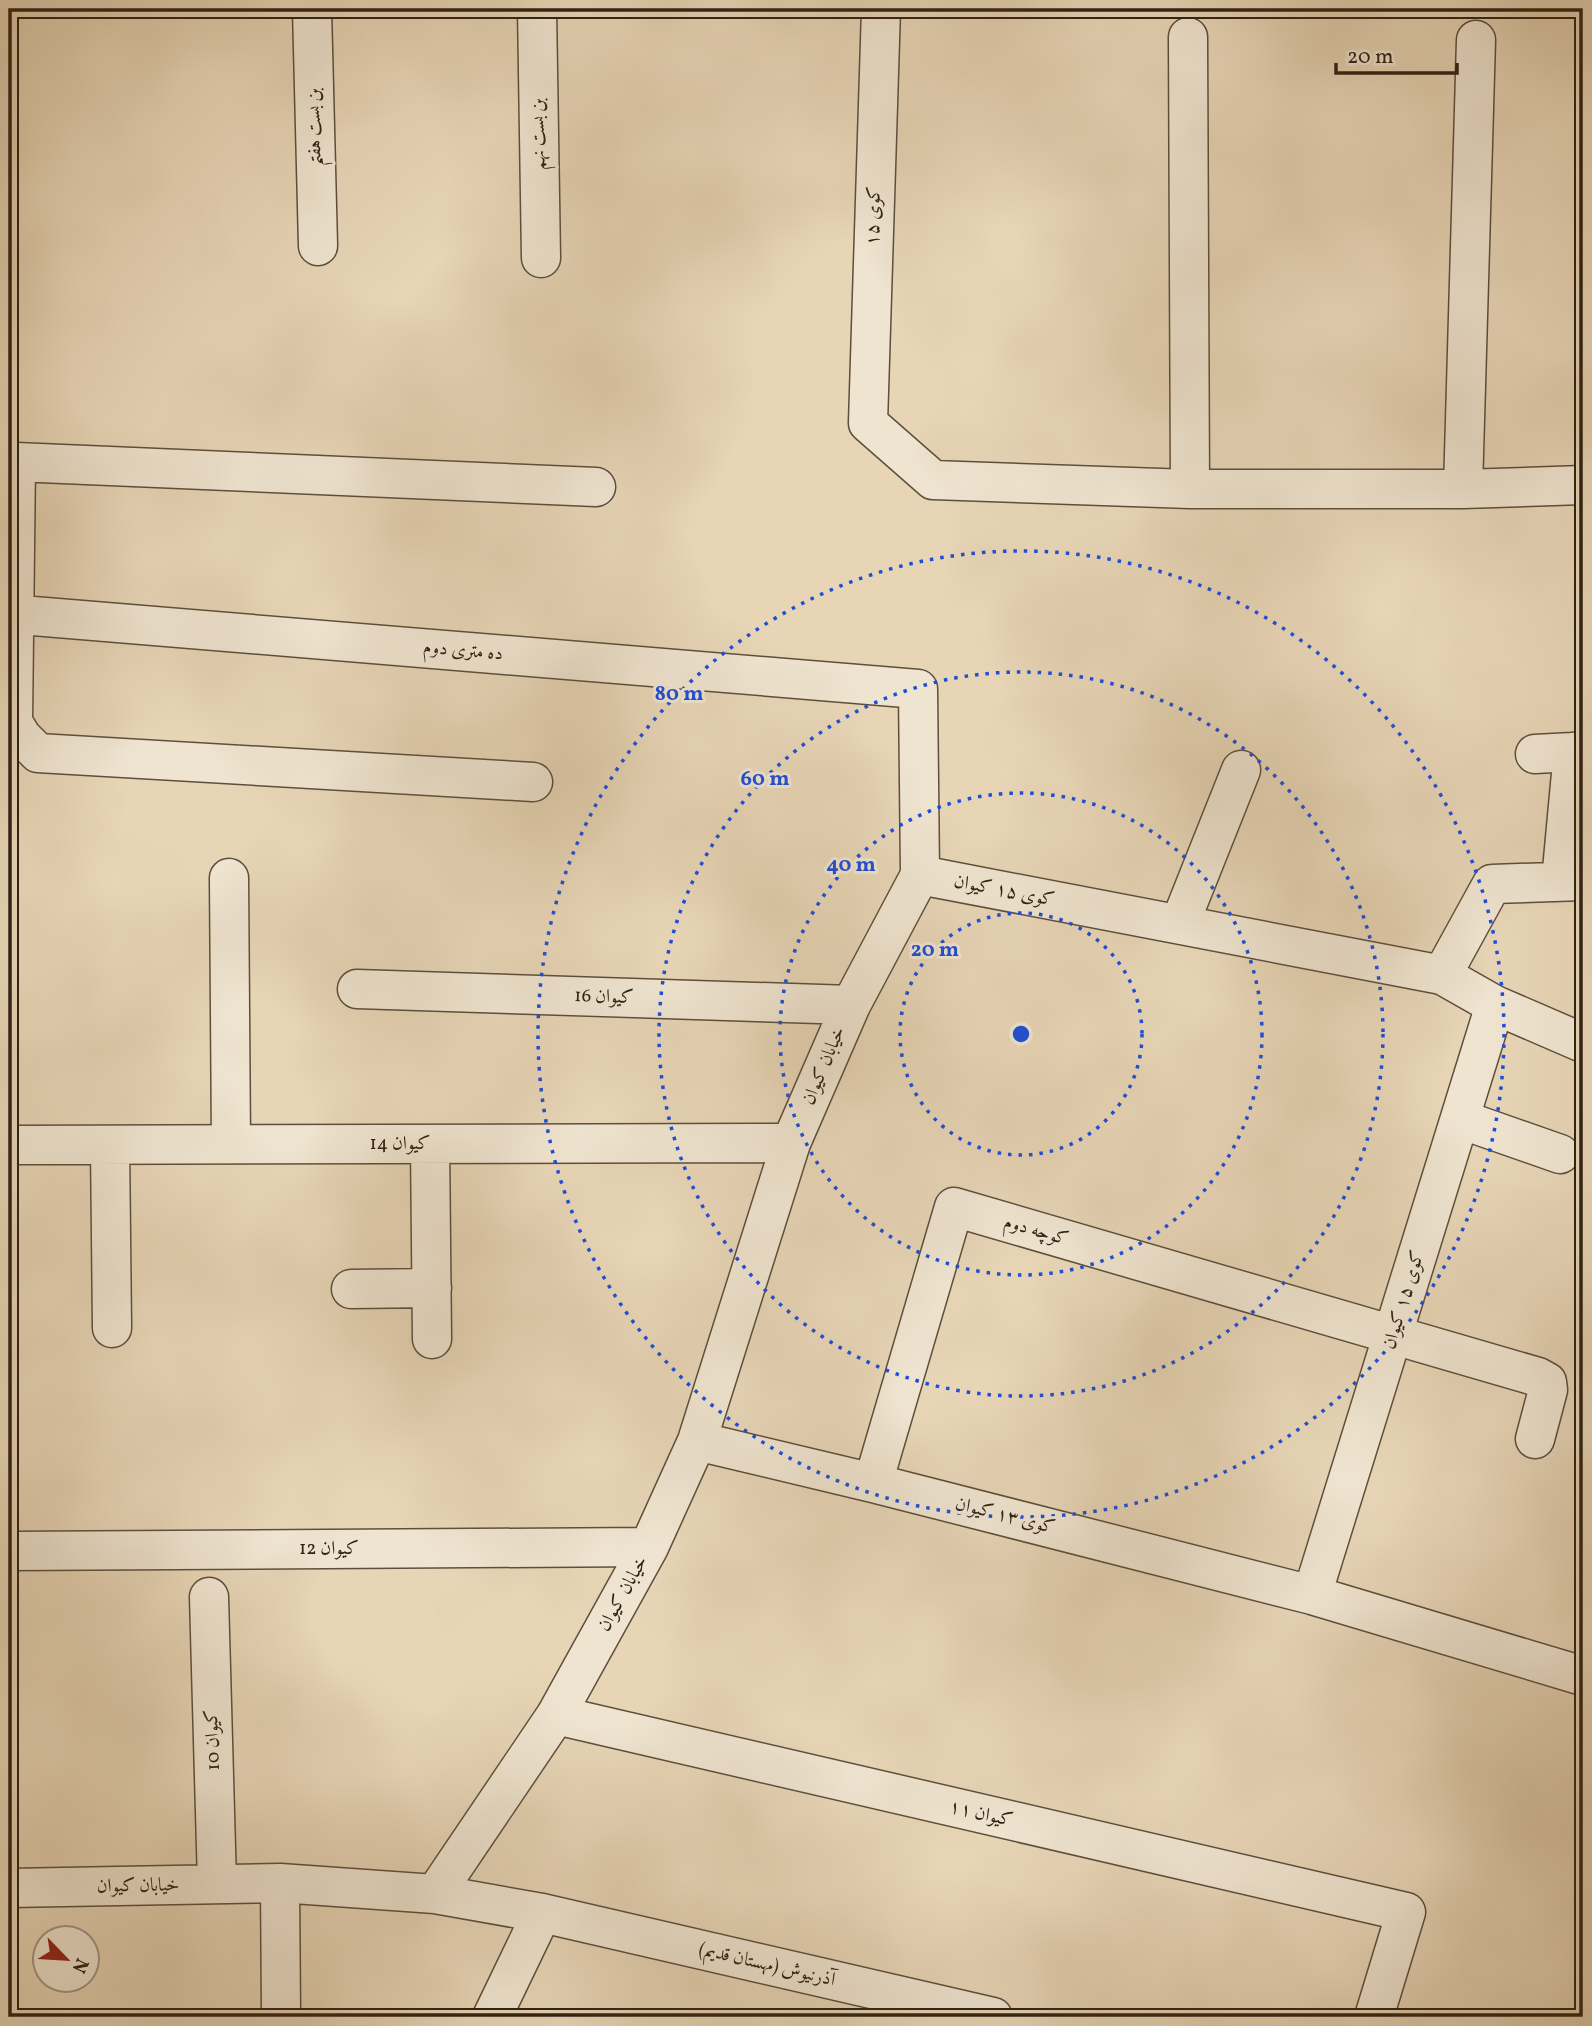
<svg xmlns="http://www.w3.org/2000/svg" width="1592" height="2026" font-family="Vollkorn,Amiri,serif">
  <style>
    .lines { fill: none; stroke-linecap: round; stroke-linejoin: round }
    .minor-casing { stroke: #5d4f3c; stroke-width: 41 }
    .minor { stroke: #efe4d0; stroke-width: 38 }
    .ring { fill: none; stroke: #1d4ed8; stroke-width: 3.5; stroke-dasharray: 3.5 7 }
    .labels { text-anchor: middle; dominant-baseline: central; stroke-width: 6; stroke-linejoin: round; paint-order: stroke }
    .street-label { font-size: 19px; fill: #2f2214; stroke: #efe4d0 }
    .centre { fill: #1d4ed8; stroke: #efe4d0; stroke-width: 3.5 }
    .ring-label { font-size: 21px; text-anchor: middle; font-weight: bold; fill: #1d4ed8; stroke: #efe4d0; stroke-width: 6; stroke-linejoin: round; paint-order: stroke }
  </style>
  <rect width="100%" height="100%" fill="#e7d5b6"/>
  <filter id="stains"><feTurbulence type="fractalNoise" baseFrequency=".00286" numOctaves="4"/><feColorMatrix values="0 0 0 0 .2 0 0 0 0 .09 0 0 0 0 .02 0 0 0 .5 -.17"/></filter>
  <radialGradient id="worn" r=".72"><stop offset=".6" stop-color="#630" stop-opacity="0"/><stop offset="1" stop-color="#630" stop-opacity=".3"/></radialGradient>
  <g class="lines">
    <defs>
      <path id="minor" d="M312,9L318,246
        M537,9L541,258
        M881,9L868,423L933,480L1190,489H1463L1583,485
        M1188,37L1190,489
        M1463,489L1476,40
        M9,614L918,689L920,875L851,1005L791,1143L697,1441L649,1547L556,1715L435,1894L280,1883L9,1888
        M1535,754L1573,752
        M533,782L38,753L22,737L13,722L16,462L596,487
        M920,875L1442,975L1495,1005L1583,1043
        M229,878L231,1144
        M1561,881L1573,752L1583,751
        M1180,923L1241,770
        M1442,975L1492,884L1583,881
        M357,989L851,1005
        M1460,1119L1560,1154
        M430,1144L432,1339
        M9,1145L791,1143
        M110,1145L112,1328
        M351,1289L432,1288
        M697,1441L873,1483L1312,1595L1583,1676
        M873,1483L954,1207L1538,1377L1547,1382L1548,1390L1535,1439
        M9,1551L649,1547
        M1312,1595L1495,1005
        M209,1597L217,1884
        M556,1715L1406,1912L1374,2017
        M280,1883L281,2017
        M435,1894L542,1913L993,2017
        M492,2017L542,1913"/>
    </defs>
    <!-- minor casing -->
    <use href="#minor" class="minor-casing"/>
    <!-- minor -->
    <use href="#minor" class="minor"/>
  </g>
  <!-- distance rings -->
  <g class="ring">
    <circle cx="1021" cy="1034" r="121"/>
    <circle cx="1021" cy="1034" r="241"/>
    <circle cx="1021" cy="1034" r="362"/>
    <circle cx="1021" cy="1034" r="483"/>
  </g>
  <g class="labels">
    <!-- street labels -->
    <g class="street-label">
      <text transform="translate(315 127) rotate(-91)">بن بست هفتم</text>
      <text transform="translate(539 134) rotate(-91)">بن بست نهم</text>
      <text transform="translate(874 216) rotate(-88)">کوی ۱۵</text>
      <text transform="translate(463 651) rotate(5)">ده متری دوم</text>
      <text transform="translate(1004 891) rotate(11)">کوی ۱۵ کیوان</text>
      <text transform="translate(604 997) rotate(2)">کیوان 16</text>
      <text transform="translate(824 1066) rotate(-67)">خیابان کیوان</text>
      <text x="400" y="1144">کیوان 14</text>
      <text transform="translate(1036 1231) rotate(16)">کوچه دوم</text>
      <text transform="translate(1404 1300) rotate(-73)">کوی ۱۵ کیوان</text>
      <text transform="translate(1005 1516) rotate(14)">کوی ۱۳ کیوان</text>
      <text x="329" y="1549">کیوان 12</text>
      <text transform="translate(623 1594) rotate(-61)">خیابان کیوان</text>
      <text transform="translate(213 1740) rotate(-92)">کیوان 10</text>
      <text transform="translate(981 1814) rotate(13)">کیوان ۱۱</text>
      <text transform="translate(138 1886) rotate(-1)">خیابان کیوان</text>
      <text transform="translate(767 1965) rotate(13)">آذرنیوش (مهستان قدیم)</text>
    </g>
  </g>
  <circle cx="1021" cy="1034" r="10" class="centre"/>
  <g class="ring-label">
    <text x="679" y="700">80 m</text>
    <text x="765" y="785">60 m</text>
    <text x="851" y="871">40 m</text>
    <text x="935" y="956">20 m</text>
  </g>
  <!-- margin -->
  <rect width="1592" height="2026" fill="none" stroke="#e7d5b6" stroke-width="35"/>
  <rect x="10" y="10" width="1571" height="2005" fill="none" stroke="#2f2214" stroke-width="3.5"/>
  <rect x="18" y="18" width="1557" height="1991" fill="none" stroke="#2f2214" stroke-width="2"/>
  <!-- north arrow -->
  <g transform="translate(66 1959) rotate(115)"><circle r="33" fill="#efe4d0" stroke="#a29685" stroke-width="2"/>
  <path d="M0-5L12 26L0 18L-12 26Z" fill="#8f2418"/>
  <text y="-10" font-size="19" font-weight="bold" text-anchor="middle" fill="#2f2214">N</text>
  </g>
  <!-- scale -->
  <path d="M1336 63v10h121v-10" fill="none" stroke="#2f2214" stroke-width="3.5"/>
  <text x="1347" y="63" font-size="21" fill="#2f2214" stroke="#efe4d0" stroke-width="5" paint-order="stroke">20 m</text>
  <rect width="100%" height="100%" filter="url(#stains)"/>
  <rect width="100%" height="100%" fill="url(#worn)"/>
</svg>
